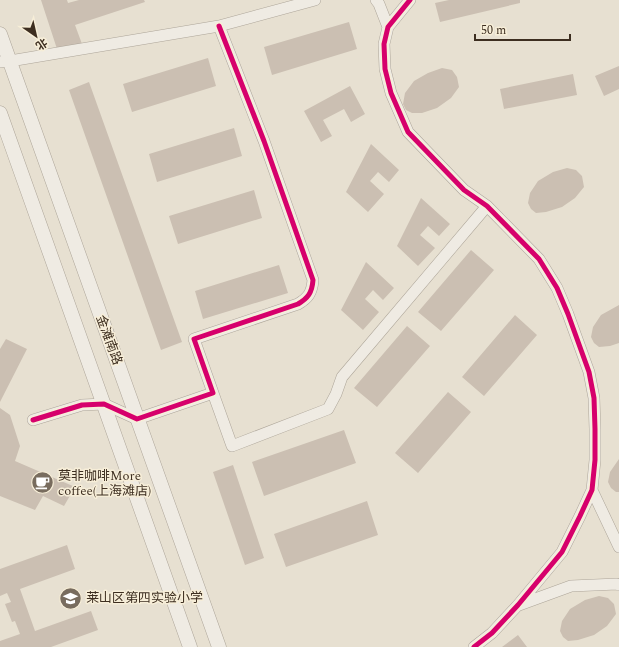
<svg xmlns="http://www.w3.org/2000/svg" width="619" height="647" font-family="Spectral,'Noto Sans SC',serif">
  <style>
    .building { fill: #cbbfb2 }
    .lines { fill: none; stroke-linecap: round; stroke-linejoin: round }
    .minor-casing { stroke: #ada599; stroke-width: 12 }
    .tertiary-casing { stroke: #ada599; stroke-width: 15 }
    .minor { stroke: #efebe3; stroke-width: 11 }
    .tertiary { stroke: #efebe3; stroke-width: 14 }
    .cycleway-casing { stroke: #f7eed8; stroke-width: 8 }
    .cycleway { stroke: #d6006c; stroke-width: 5 }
    .labels { text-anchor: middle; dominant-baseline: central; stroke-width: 3; stroke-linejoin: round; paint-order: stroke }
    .street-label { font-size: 13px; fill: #3d2e20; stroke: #f7eed8 }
    .poi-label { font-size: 13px; fill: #3d2e20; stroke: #f7eed8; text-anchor: start }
  </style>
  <rect width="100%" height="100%" fill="#e7e0d1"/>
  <!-- building -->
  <path class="building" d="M41,0H67L68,3L79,0H144L145,2L75,25L82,44L58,52Z
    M449,0H520V3L440,22L435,3Z
    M349,22L357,49L272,75L264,47Z
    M208,58L216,86L132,112L123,84Z
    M619,66V89L604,96L595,76Z
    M442,68L452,70L457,77L459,87L451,98L437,108L422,113H412L406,110L403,104L405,93L414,81L428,73Z
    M573,74L577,95L504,109L500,89Z
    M89,82L182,342L161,350L69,90Z
    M350,86L365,114L351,122L344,109L323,120L332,136L321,142L304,111Z
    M234,128L242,156L157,182L149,154Z
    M371,144L399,170L389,182L378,172L370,181L384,194L368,212L346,192Z
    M567,168L576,170L582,176L584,187L575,198L562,207L546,212L536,213L531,209L528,203L530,193L538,181L553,172Z
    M254,190L262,218L178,244L169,216Z
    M421,198L450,224L439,236L428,226L420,235L435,248L418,266L397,246Z
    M471,250L494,270L441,331L418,312Z
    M366,262L394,288L383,300L373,290L365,299L379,312L363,330L341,310Z
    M279,265L288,293L203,319L195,291Z
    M619,305V343L610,346L599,347L594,343L591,337L593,327L601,315Z
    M515,315L537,335L484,396L462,377Z
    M407,326L430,346L377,407L354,388Z
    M6,339L27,349L0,402V349Z
    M448,392L471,412L418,473L395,453Z
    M0,408L10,415L20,446L15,461L75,487L64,506L43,496L35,510L0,496Z
    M344,430L356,463L264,496L252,462Z
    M619,459V492H616L611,488L608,482L610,472Z
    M233,465L264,558L245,565L213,472Z
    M367,501L378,535L286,567L274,534Z
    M67,545L75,569L20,589L35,631L91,611L98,630L51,647H0V641L20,634L15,621L12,622L5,604L11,602L7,593L0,596V569Z
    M599,596L608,598L614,604L616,614L607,626L594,635L578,640L568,641L563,637L560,631L562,621L570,609L585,600Z
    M518,635L527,647H502Z"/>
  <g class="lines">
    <defs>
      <path id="minor" d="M376,0L379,4L388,27
        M410,0L388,27L384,44L385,69L391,93L408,132L464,190L487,206L539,259L557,288L568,314L589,372L594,398L595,429V460L592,490L580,516L562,552L518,605L492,633L474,647
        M0,62L10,61L219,26L315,0
        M213,393L232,446L328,409L336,394L342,377L487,206
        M33,420L82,405L104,404L137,419L213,393L194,339L298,304C308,298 312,293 313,280L264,141L219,26
        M592,490L619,547
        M519,605L571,586L617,584L619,585"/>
      <path id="tertiary" d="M0,34L219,647
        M0,113L190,647"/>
    </defs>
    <!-- minor casing -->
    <use href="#minor" class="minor-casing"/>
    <!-- tertiary casing -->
    <use href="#tertiary" class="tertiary-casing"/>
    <!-- minor -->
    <use href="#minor" class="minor"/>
    <!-- tertiary -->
    <use href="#tertiary" class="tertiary"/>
    <defs>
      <path id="cycleway" d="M410,0L388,27L384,44L385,69L391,93L408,132L464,190L487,206L539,259L557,288L568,314L589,372L594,398L595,429V460L592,490L580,516L562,552L518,605L492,633L474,647
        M33,420L82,405L104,404L137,419L213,393L194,339L298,304C308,298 312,293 313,280L264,141L219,26"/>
    </defs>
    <!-- cycleway casing -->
    <use href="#cycleway" class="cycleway-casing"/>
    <!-- cycleway -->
    <use href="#cycleway" class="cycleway"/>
  </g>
  <!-- icons -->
  <defs>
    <symbol id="cafe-disc" viewBox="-11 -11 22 22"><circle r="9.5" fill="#786c5e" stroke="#f7eed8"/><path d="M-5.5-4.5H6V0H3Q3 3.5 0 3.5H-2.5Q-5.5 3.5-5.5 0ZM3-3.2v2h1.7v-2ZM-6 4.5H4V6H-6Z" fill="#fff"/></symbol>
    <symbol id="school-disc" viewBox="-11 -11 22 22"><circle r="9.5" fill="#786c5e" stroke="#f7eed8"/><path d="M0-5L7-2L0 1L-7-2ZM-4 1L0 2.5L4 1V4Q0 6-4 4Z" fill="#fff"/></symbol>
  </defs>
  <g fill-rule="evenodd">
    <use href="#cafe-disc" x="30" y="470" width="25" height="25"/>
    <use href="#school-disc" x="58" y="586" width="25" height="25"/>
  </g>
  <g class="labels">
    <!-- street labels -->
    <g class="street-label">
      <text transform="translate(109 340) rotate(70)">金滩南路</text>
    </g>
    <!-- poi labels -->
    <g class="poi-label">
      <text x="58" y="476">莫非咖啡More<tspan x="58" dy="15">coffee(上海滩店)</tspan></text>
      <text x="86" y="598">莱山区第四实验小学</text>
    </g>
  </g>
  <!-- north arrow -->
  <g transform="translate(36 36) rotate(146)" stroke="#f7eed8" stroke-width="3" paint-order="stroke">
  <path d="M0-3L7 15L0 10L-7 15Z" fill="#3d2e20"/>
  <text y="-6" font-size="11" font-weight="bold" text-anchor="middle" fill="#3d2e20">北</text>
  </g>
  <!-- scale -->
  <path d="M475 34v6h95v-6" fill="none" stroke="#3d2e20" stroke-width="2"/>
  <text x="481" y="34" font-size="12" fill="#3d2e20" stroke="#f7eed8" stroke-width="3" paint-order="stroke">50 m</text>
</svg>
